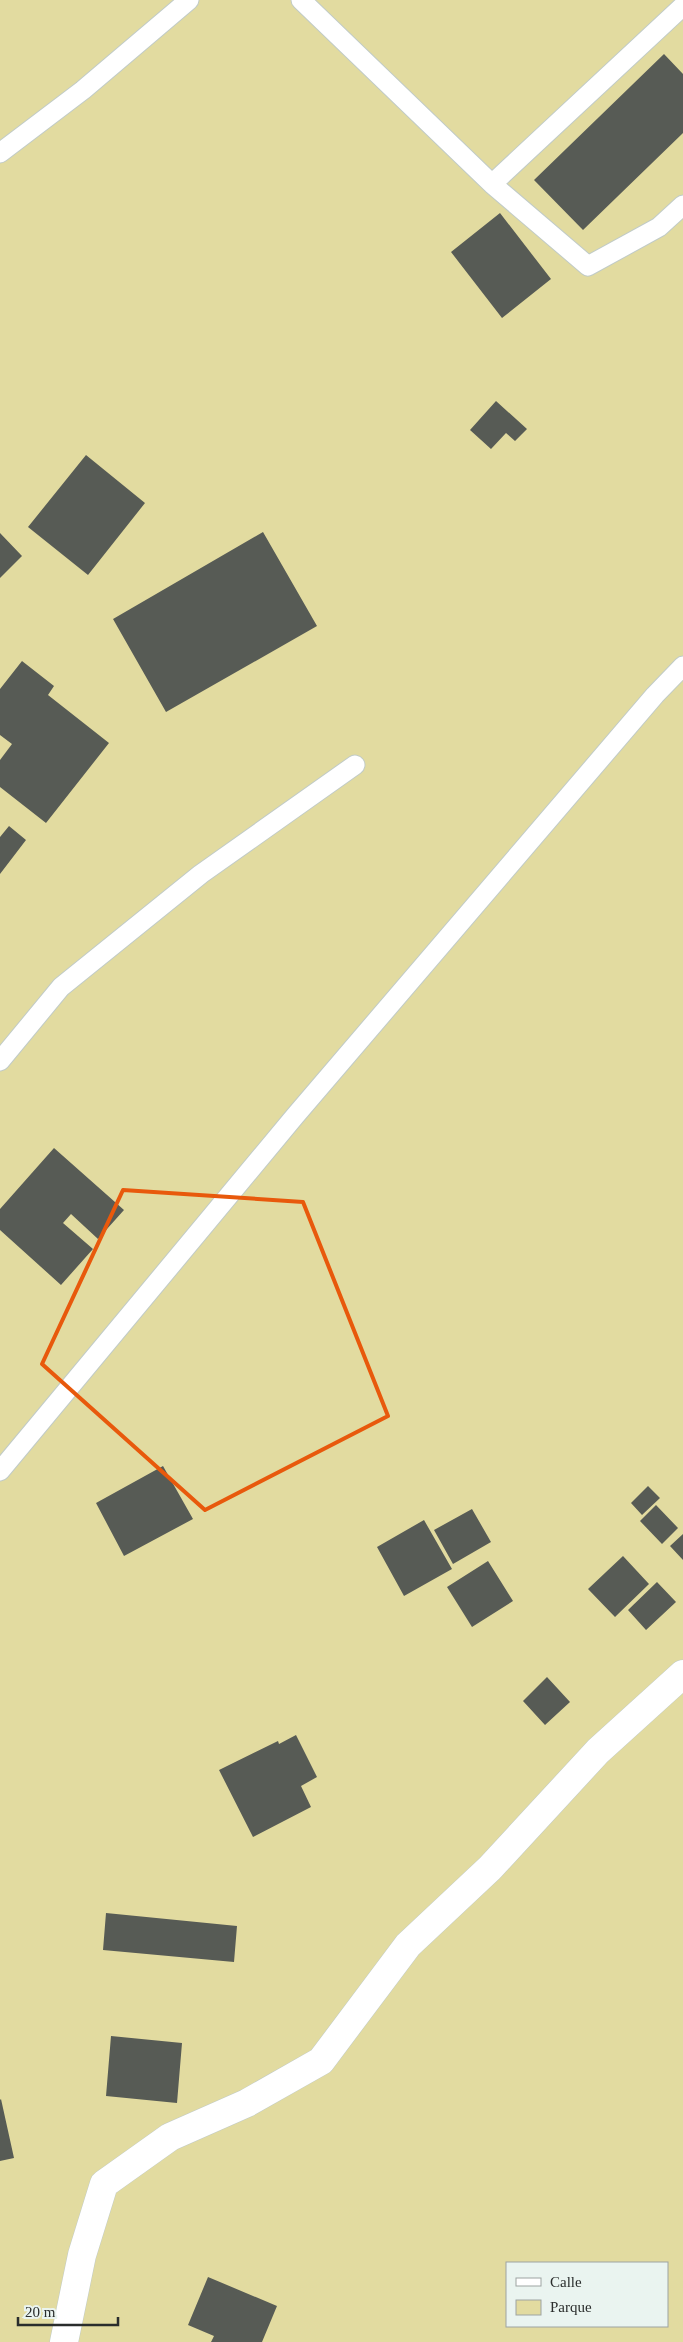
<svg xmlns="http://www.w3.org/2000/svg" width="683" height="2342" font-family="'Times New Roman',serif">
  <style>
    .green { fill: #e2dba0; fill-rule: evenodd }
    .building { fill: #575b55 }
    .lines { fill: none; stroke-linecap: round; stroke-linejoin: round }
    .service-casing { stroke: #c1cbc7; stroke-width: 21 }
    .minor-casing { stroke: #c1cbc7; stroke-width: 29 }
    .service { stroke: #fff; stroke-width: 19 }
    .minor { stroke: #fff; stroke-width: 28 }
    .marked { fill: none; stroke: #e8590c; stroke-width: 4; stroke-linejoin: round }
  </style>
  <rect width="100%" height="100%" fill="#eaf4f0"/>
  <!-- green -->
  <path class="green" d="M0,0H683V2342H0ZM507,2263H667V2326H507Z"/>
  <!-- building -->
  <path class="building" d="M664,54L683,74V133L583,230L534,180Z
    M500,213L551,279L502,318L451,252Z
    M496,401L527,429L515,441L506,433L491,449L470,430Z
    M86,455L145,503L88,575L28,527Z
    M263,532L317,626L166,712L113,619Z
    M0,533L22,556L0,578Z
    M22,661L54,686L48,695L109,743L46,823L0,787V760L12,744L0,735V689Z
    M9,826L26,840L0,874V837Z
    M54,1148L124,1210L98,1239L71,1214L63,1223L93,1249L61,1285L0,1230V1209Z
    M163,1466L193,1519L124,1556L96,1503Z
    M648,1486L660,1498L642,1515L631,1503Z
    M656,1505L678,1528L662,1544L640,1521Z
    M472,1509L491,1542L453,1564L434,1530Z
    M424,1520L452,1569L404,1596L377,1547Z
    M683,1534V1560L670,1546Z
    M623,1556L649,1584L615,1617L588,1589Z
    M488,1561L513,1601L472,1627L447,1587Z
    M657,1582L676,1602L646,1630L628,1610Z
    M547,1677L570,1702L545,1725L523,1701Z
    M296,1735L317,1777L301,1786L311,1807L253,1837L219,1770L278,1741L279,1744Z
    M106,1913L237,1926L234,1962L103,1950Z
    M111,2036L182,2043L177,2103L106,2096Z
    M1,2099L14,2158L0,2161V2100Z
    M208,2277L277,2306L262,2342H211L214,2336L188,2325Z"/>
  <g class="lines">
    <defs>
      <path id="service" d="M301,0L492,184L683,6
        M0,153L83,90L189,0
        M492,184L588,266L659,227L683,205
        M0,1061L61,987L201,874L355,765
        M0,1471L295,1116L655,695L683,666"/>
      <path id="minor" d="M64,2342L82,2255L104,2184L170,2137L247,2103L321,2061L408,1945L490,1868L598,1751L683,1674"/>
    </defs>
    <!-- service casing -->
    <use href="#service" class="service-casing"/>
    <!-- minor casing -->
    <use href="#minor" class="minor-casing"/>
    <!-- service -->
    <use href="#service" class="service"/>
    <!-- minor -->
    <use href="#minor" class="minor"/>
  </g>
  <!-- marked area -->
  <path class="marked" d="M123,1190L303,1202L388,1416L205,1510L42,1364Z"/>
  <!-- legend -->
  <rect x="506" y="2262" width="162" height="65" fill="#eaf4f0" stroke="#9da4a2"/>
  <rect x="516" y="2278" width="25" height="8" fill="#ffffff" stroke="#9da4a2"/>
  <text x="550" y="2287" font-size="15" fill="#2a2d2c">Calle</text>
  <rect x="516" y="2300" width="25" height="15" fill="#e2dba0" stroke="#9da4a2"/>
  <text x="550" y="2312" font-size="15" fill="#2a2d2c">Parque</text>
  <!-- scale -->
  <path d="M18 2317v8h100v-8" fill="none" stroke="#2a2d2c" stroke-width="2.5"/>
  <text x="25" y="2317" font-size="15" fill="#2a2d2c" stroke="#eaf4f0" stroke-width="4" paint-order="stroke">20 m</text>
</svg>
